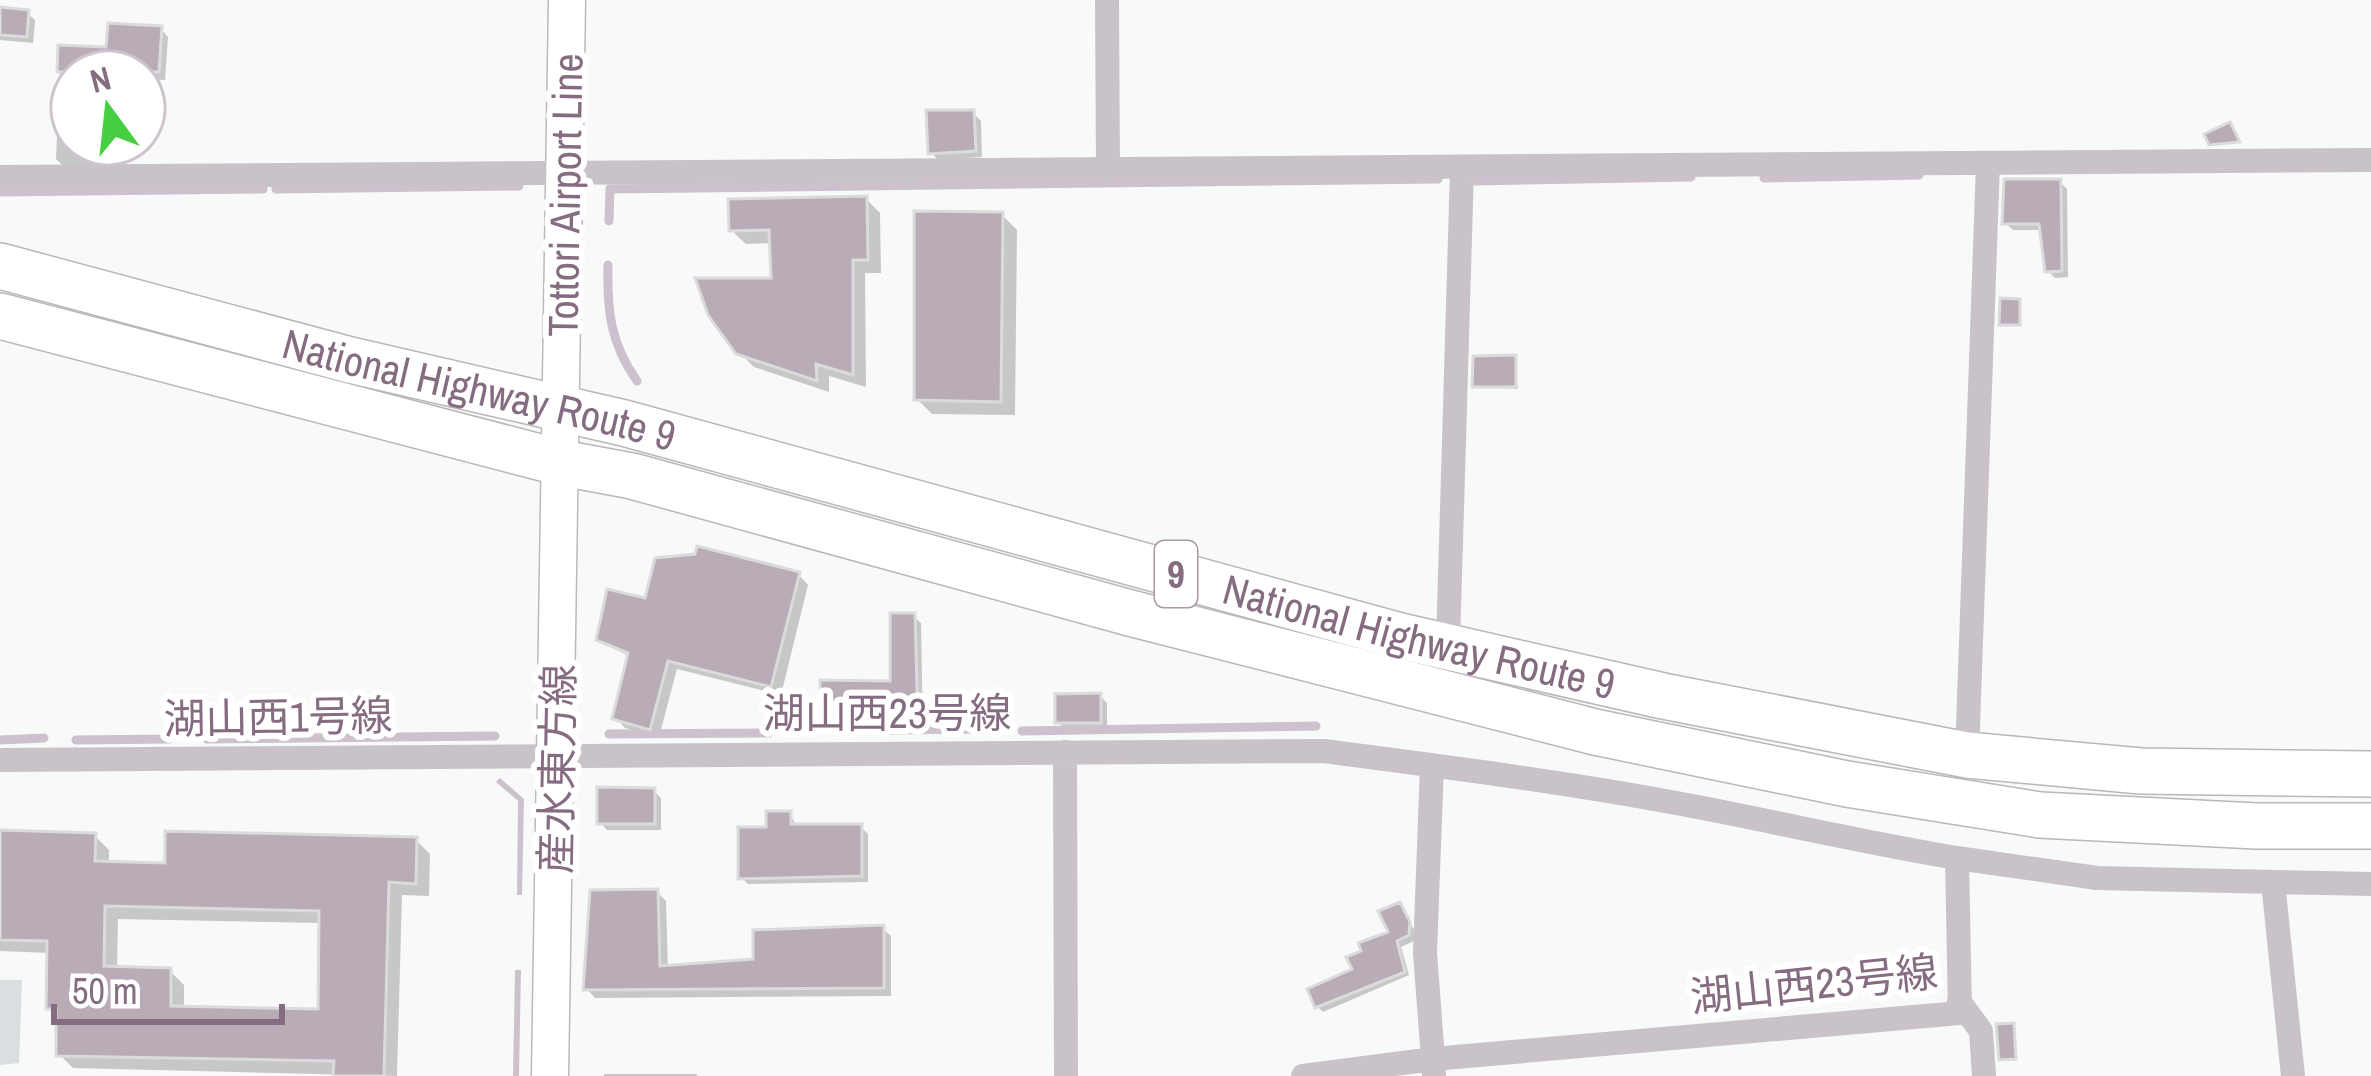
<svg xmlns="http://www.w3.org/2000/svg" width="2371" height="1076" font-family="'Archivo Narrow','Noto Sans JP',sans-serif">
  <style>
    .green { fill: #d9dee0 }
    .water { fill: #ccc1cc }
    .shadow { fill: #0003; fill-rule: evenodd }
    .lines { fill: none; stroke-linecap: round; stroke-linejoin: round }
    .stream { stroke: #ccc1cc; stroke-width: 9 }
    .building { fill: #b9acb7; stroke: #dadbdb; stroke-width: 3; fill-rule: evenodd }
    .secondary-casing { stroke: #bfb7be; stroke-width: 39 }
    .highway-casing { stroke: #bcb5bb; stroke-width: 48 }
    .street { stroke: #c9c2c8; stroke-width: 24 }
    .secondary { stroke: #fff; stroke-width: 36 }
    .highway { stroke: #fff; stroke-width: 45 }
    .labels { text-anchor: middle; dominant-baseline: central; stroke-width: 12; stroke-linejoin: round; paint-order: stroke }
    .shield { fill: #fff; stroke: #aa98a7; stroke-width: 3 }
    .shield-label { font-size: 39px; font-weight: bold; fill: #856c81 }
    .street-label { font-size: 42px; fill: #856c81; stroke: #fff }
  </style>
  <rect width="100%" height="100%" fill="#f8faf9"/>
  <!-- green -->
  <path class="green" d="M0,980H22L19,1063L0,1065Z"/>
  <!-- water -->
  <path class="water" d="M500,778L524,799L522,895H517L518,801L496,782Z
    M515,970H521L519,1076H513Z"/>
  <!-- shadow -->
  <path class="shadow" d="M0,10L27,13L35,20L33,43L0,40Z
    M161,29L168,37L165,80L144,79V72H72V144H97L96,166H63L56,159L61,48L109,50Z
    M973,113L981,121L982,157L938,160L931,152Z
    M2060,182L2067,189L2068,277L2055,278L2048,271L2043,230H2013L2005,223Z
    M866,199L880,213L881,273H865L866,387L829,376V392L754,367L739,352L774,281L773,243L746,244L731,230Z
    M1002,215L1017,230L1015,415L932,414L917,399Z
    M1515,358L1518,389L1475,386Z
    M799,575L808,585L781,695L677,669L659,737L625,728L616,718L630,657L599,639L647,602Z
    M913,616L921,623L923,733L831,731L824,724L893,684Z
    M1100,696L1107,703V729H1065L1058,722Z
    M654,791L661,798V830H607L600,822Z
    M790,814L797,827H861L868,834V882L748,884L741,877L769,830Z
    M0,835L95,836L109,850V865L168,867L416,840L430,854L429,896L402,895L397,1076L73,1068L59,1054V1018L49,1007L50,953L0,951ZM118,919L322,923L321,1012L184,1010V985L170,971L117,970Z
    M657,892L666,901L668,969L756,962L882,928L891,936V996L595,998L587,989Z
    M1400,905L1414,930V941L1401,947L1409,975L1323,1012L1317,1006L1392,933Z
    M604,1074H696L698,1076H604Z"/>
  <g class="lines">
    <!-- stream -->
    <path class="stream" d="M1764,178L1919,175
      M1475,181L1691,177
      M276,189L519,186
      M0,192L263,189
      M609,221L610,189L1438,179
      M608,265C607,310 610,343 637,381
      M892,730L973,729
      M1022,731L1316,726
      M609,734L769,733
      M207,739L495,736
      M0,740L44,738
      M76,740L169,739"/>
  </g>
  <!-- building -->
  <path class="building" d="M0,7L29,10L27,37L0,35Z
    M108,23L162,26L159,72H57L58,45L106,47Z
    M926,110H974L976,151L928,154Z
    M2230,122L2240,142L2209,145L2204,134Z
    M2004,179H2061L2062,271L2045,272L2039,224H2002Z
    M867,196L868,260H853V375L816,364L817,381L736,354L708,315L695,278H771L769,230L729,231L728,199Z
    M914,211L1003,212L1001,402L914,400Z
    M2000,298L2020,299V325H1999Z
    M1516,355V387H1472L1473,356Z
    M697,546L800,572L771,687L668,661L650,730L612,719L628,653L596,640L607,589L645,598L655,558L695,554Z
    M890,613H915L918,725H821L820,680L890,681Z
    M1101,693V723H1055V694Z
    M597,787L655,788V824H597Z
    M766,811H791V824H862V876L738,879V827H766Z
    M0,830L96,833L95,861L165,863V831L417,837L416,884L389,882L384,1076H333L334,1061L56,1056V1009H46L47,941L0,940ZM105,906L319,911L318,1009L171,1006V968L104,966Z
    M658,889L660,966L753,959V930L884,925V988L583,990L590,890Z
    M1400,902L1410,922L1409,935L1397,941L1405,972L1315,1008L1307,989L1352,969L1346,957L1361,951L1358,943L1388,932L1378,911Z
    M2014,1023L2016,1059L1999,1060L1996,1024Z"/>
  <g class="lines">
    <defs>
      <path id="secondary" d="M550,1076L567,0"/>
      <g id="highway">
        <path id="s1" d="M0,266L350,360L624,423L1400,636L1663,696L1967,755L2141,771L2371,774"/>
        <path d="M0,316L562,463L632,476L1130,613L1595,732L1847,784L2040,815L2256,826H2371"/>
      </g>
    </defs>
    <!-- secondary casing -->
    <use href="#secondary" class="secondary-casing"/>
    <!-- highway casing -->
    <use href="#highway" class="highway-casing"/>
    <!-- street -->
    <path class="street" d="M1107,0L1108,171
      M0,177L2371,160
      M1448,644L1462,169
      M1065,752L1066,1076
      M1967,755L1988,163
      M0,760L1324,751C1445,767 1567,782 1687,805C1777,822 1866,843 1957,858L1960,1013L1433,1059L1425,953L1432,765
      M1957,858L2097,878L2371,884
      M2273,882L2293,1076
      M1959,1001L1981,1031L1984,1076
      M1303,1076L1433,1059L1434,1076"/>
    <!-- secondary -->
    <use href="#secondary" class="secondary"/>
    <!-- highway -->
    <use href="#highway" class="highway"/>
  </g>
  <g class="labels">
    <!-- shield labels -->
    <rect class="shield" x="1155" y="541" width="42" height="66" rx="9"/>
    <g class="shield-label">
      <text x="1176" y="574">9</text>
    </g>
    <!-- street labels -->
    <g class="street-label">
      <text transform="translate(565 195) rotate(-89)">Tottori Airport Line</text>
      <text stroke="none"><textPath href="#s1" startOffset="495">National Highway Route 9</textPath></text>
      <text stroke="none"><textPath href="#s1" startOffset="1467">National Highway Route 9</textPath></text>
      <text x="887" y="713">湖山西23号線</text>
      <text transform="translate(278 717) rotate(-1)">湖山西1号線</text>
      <text transform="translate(557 769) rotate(-89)">産水東方線</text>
      <text transform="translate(1814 984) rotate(-6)">湖山西23号線</text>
    </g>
  </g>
  <!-- north arrow -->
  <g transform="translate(108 108) rotate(345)"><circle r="57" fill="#ffffff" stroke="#cec4cd" stroke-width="3"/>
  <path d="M0-9L21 45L0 30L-21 45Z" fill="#46cf42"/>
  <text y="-18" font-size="33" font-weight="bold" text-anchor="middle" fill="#856c81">N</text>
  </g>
  <!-- scale -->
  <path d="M54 1004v18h228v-18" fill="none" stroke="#856c81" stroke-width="6"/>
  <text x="72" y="1004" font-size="36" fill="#856c81" stroke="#ffffff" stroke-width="9" paint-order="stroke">50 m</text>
</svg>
